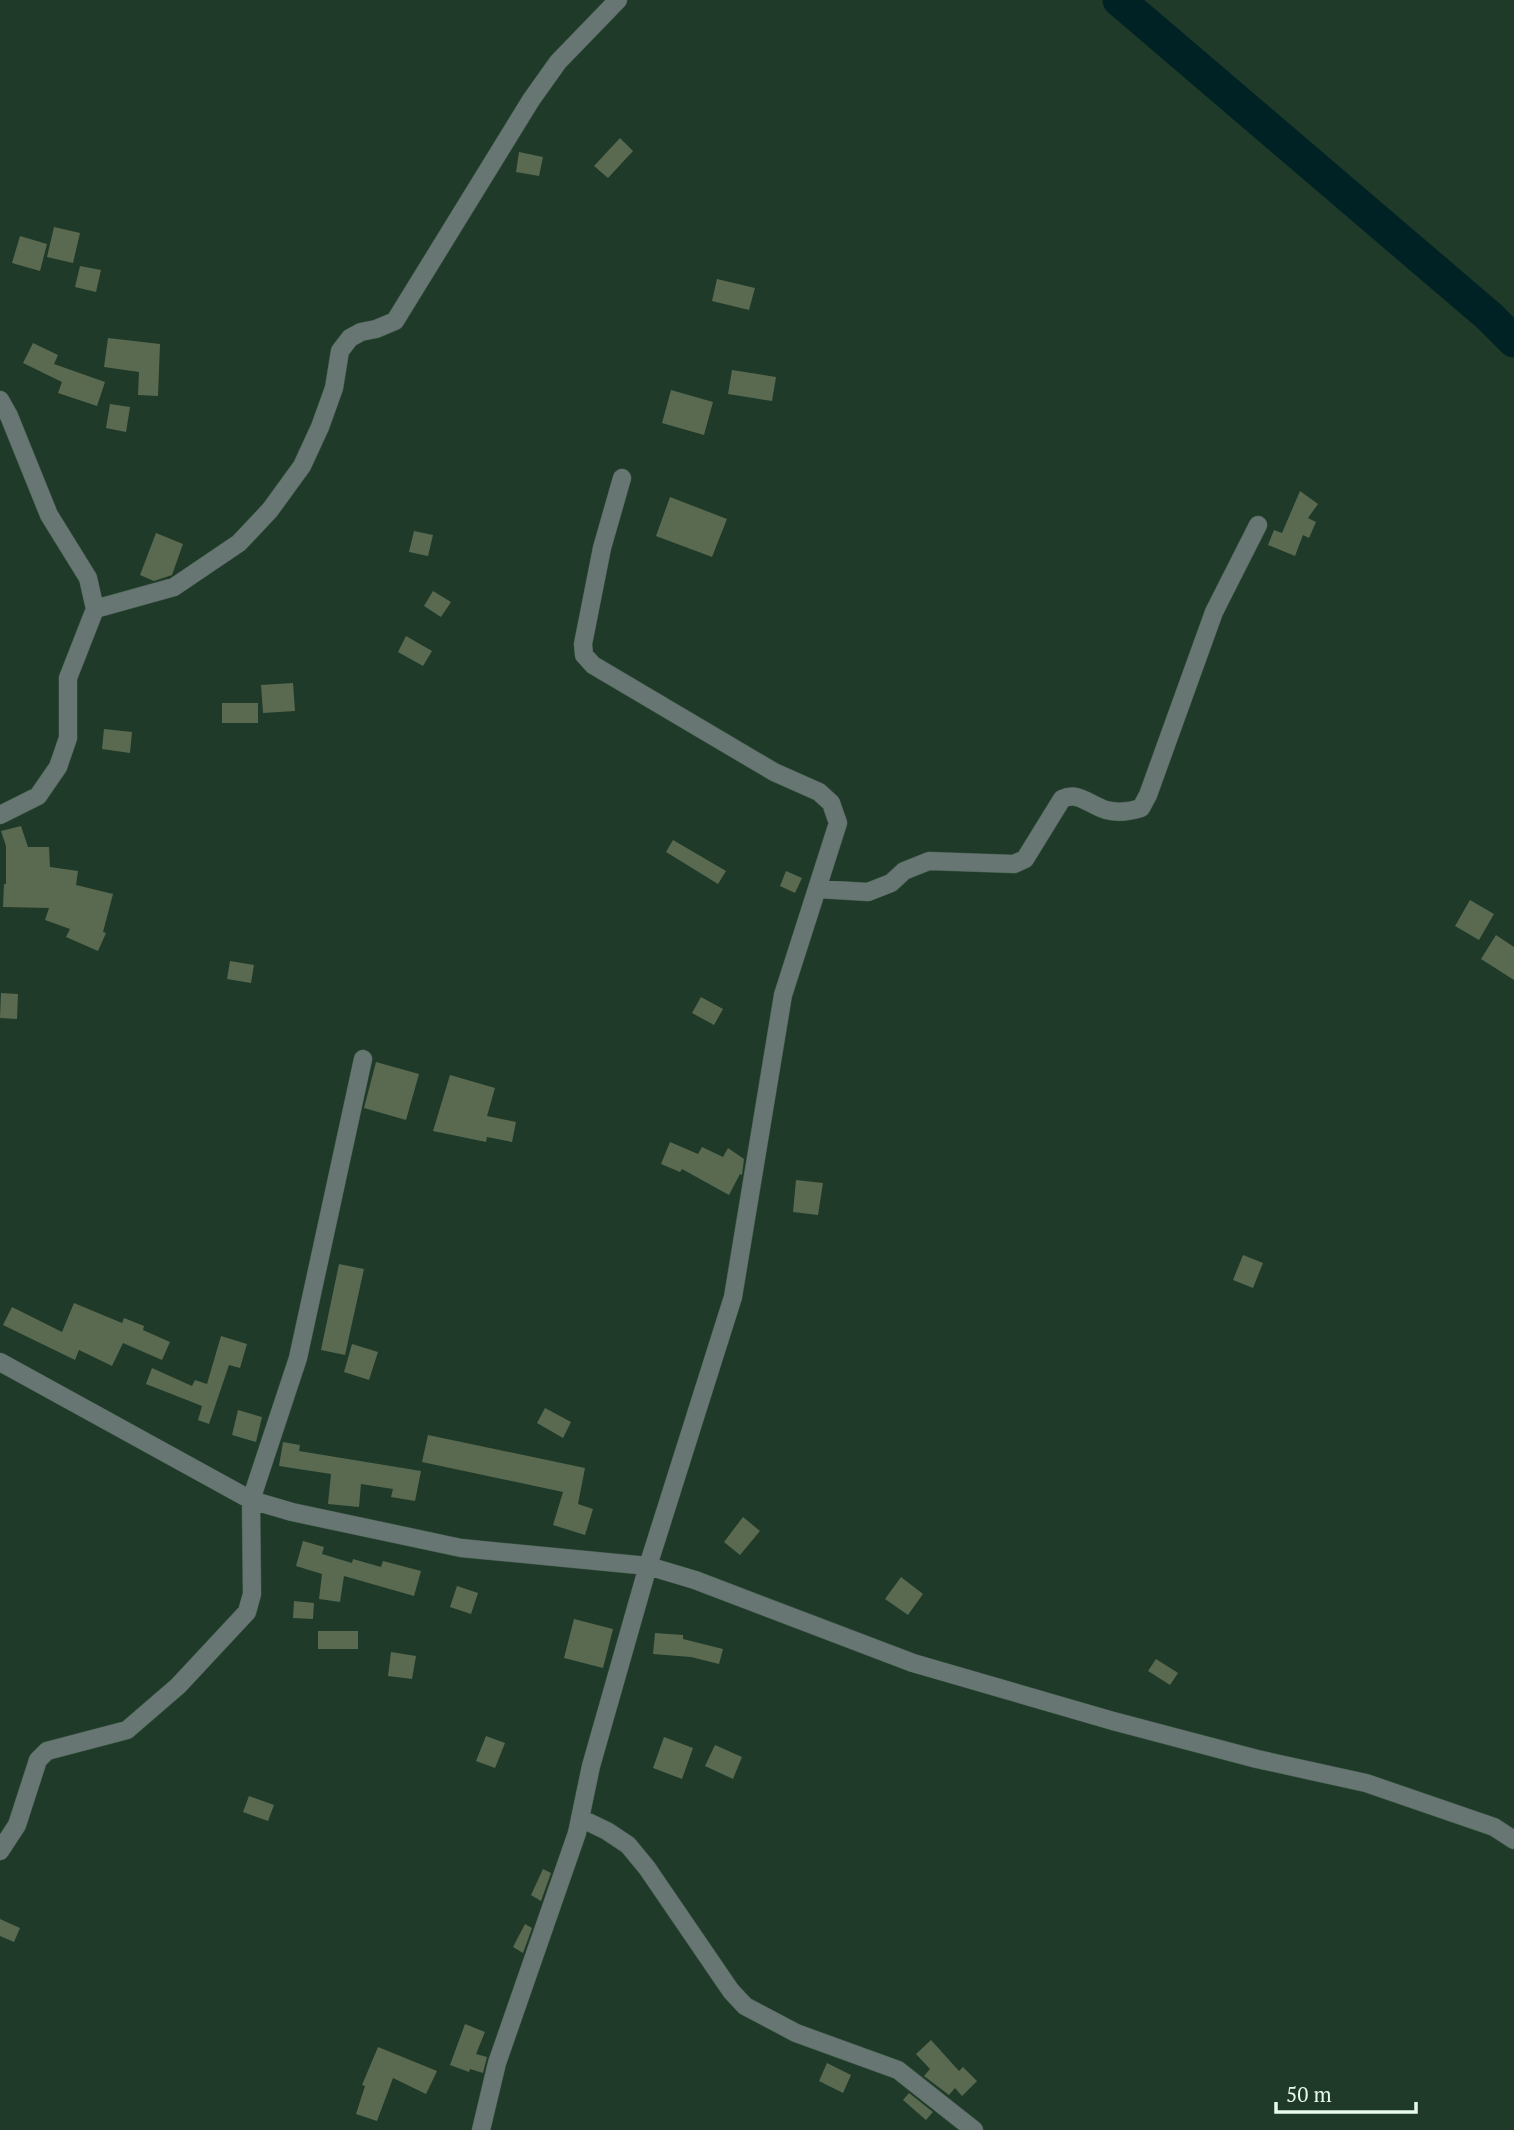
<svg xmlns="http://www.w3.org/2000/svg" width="1514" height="2130" font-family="'PT Serif',serif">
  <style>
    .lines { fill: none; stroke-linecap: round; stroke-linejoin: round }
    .river { stroke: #002224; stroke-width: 33 }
    .building { fill: #5a6a50 }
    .minor-casing { stroke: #3f5949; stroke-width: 19 }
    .minor { stroke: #677672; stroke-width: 18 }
  </style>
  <rect width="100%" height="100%" fill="#1f3a29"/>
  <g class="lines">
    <!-- river -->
    <path class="river" d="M1119,0L1490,317L1514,341"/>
  </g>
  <!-- building -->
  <path class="building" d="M620,138L633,151L608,178L594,166Z
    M519,152L543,157L539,176L516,172Z
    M54,227L80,233L73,263L47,257Z
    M20,236L47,244L40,271L12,263Z
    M80,266L101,270L96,292L75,287Z
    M717,279L755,288L749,310L712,301Z
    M108,338L160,344L158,396L138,395L139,372L104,367Z
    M33,343L58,355L54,364L105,382L97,406L58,393L62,382L23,363Z
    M732,370L776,377L772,401L728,394Z
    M671,390L713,402L704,435L662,423Z
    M110,404L130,407L126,432L106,428Z
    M1300,491L1318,504L1308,518L1316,522L1309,538L1303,535L1295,556L1268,545L1274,530L1282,533Z
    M670,497L727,519L712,557L656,536Z
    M414,531L433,535L428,556L409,552Z
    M156,533L183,544L172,575L154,581L140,575Z
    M433,591L451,602L441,617L424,606Z
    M406,636L432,651L423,666L398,652Z
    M293,683L295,711L263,713L261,685Z
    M222,703H258V723H222Z
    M104,729L132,732L130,753L102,749Z
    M21,826L28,847H49L50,867L78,871L76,885L113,894L103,932L106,933L98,951L66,937L70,929L45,920L49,908L3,907L4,884H6V846L1,831Z
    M673,840L726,871L718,884L666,852Z
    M786,871L802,878L795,893L780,886Z
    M1470,900L1494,914L1479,940L1455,926Z
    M1496,935L1514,947V980L1481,959Z
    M230,961L254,965L251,983L227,979Z
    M1,993L18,994L17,1019L0,1018Z
    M701,997L723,1009L714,1025L692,1013Z
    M376,1062L419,1074L406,1120L364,1108Z
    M450,1075L495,1088L487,1116L516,1122L512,1142L487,1137L486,1142L433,1131Z
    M670,1142L698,1154L702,1147L723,1157L728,1148L744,1159L742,1175L740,1174L729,1195L682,1169L680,1172L661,1164Z
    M796,1180L823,1183L818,1215L793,1212Z
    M1243,1255L1263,1263L1253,1288L1233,1280Z
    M339,1264L364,1269L345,1355L321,1350Z
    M74,1303L122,1323L124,1318L144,1326L143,1330L170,1342L162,1360L123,1343L112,1366L79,1350L75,1360L3,1325L12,1307L62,1332Z
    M221,1336L247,1344L240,1368L229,1365L209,1424L198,1420L202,1406L146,1384L152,1368L192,1386L195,1380L207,1384Z
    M352,1344L378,1352L369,1380L344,1372Z
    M545,1408L571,1422L563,1438L537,1423Z
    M238,1410L262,1417L256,1442L232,1435Z
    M428,1435L585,1468L578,1504L593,1509L585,1535L553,1525L563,1492L422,1462Z
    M283,1442L300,1445L299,1451L421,1471L415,1501L391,1497L393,1489L361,1484L359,1507L328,1504L331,1474L279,1466Z
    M743,1517L760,1531L740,1555L724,1542Z
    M303,1541L324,1547L322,1554L352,1563L353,1559L381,1567L383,1561L421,1571L414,1596L344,1576L340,1602L319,1599L322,1574L296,1566Z
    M901,1577L923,1594L908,1615L885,1599Z
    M457,1586L478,1593L471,1614L450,1607Z
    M294,1601L314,1603L313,1619L293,1618Z
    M574,1619L613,1629L603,1668L564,1658Z
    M318,1631H358V1649H318Z
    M655,1633L683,1635V1639L723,1649L719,1664L691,1657L653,1654Z
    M391,1652L416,1656L412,1679L388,1676Z
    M1156,1659L1178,1673L1170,1685L1148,1671Z
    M486,1736L505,1743L495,1768L476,1761Z
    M664,1737L693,1748L682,1779L653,1768Z
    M715,1745L742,1757L733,1779L705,1766Z
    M249,1796L274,1805L268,1821L243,1812Z
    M543,1869L551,1873L541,1901L531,1895Z
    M0,1919L20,1928L14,1942L0,1936Z
    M525,1924L532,1928L523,1953L513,1947Z
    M465,2024L485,2032L476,2054L487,2057L483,2073L470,2069L469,2072L450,2065Z
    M931,2040L959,2071L963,2067L977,2081L962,2096L955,2088L949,2095L924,2076L930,2069L916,2054Z
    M378,2047L437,2071L426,2094L393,2078L377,2121L356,2114L365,2086L362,2085Z
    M827,2063L851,2075L843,2093L819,2081Z
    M909,2093L933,2112L926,2120L903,2100Z"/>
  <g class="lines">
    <defs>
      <path id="minor" d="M0,400L9,416L49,515L88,578L95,609L68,678V738L58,767L38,796L0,815
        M95,609L174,587L239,543L270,510L302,466L320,427L334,388L340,351L350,338L361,332L376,329L395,321L531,100L558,62L618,0
        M818,889L868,892L891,883L904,871L929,861L1014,864L1025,859L1062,799C1079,791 1089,805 1106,810C1118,813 1129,812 1141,808L1148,795L1214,612L1258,525
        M0,1362L251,1500L292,1512L461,1548L648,1566L695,1580L913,1663L1113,1721L1257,1759L1366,1783L1494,1827L1514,1840
        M580,1818L607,1831L628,1845L647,1868L731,1991L745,2006L796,2033L898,2070L974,2130
        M0,1851L17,1825L38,1760L47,1751L127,1730L178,1686L247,1612L252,1594L251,1500L298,1358L363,1059
        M481,2130L497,2063L577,1833L591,1766L648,1566L733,1297L783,995L838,823L831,803L819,792L774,772L593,665L584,655L583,644L602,548L622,478"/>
    </defs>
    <!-- minor casing -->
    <use href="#minor" class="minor-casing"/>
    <!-- minor -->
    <use href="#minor" class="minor"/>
  </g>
  <!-- scale -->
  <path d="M1276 2102v10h140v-10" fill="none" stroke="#e9f9ee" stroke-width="3.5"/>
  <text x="1286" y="2102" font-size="21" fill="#e9f9ee" stroke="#1f3a29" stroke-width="5" paint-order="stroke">50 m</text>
</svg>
